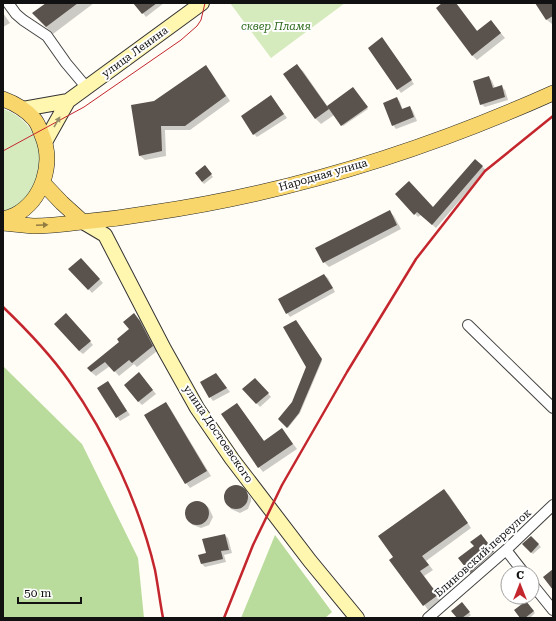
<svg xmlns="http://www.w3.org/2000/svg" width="556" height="621" font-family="'Roboto Serif',serif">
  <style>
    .green { fill: #d5ebbd }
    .forest { fill: #b9dc9c }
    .shadow { fill: #0003 }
    .building { fill: #5a524d }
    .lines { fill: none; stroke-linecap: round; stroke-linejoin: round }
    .street-casing { stroke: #444; stroke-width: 12 }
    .secondary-casing { stroke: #333; stroke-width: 16 }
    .primary-casing { stroke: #222; stroke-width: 16 }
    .street { stroke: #fff; stroke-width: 10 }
    .secondary { stroke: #fff6b0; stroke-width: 14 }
    .primary { stroke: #f9d66b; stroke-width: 15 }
    .tram { stroke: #c4262e; stroke-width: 1 }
    .rail { stroke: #c4262e; stroke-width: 2.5 }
    .oneway { fill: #948f68 }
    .oneway2 { fill: #917d42 }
    .labels { text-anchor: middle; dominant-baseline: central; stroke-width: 4; stroke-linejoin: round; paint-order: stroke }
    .park-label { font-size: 11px; font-style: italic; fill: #2f6b1f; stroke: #fff }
    .street-label { font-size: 11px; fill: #111; stroke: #fff }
  </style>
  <rect width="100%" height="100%" fill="#fffdf5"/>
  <!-- green -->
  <path class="green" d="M230,3H345L271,58Z
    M3,109C36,119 53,162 32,192C24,202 14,208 3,214Z"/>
  <!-- forest -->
  <path class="forest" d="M3,366L82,444L138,558L144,618H3Z
    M275,535L332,612L325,618H241Z"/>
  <!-- shadow -->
  <path class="shadow" d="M47,3H94L53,34L46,27Z
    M135,3H164L146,17Z
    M444,3H456L477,31L491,21L505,38L477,60L472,55Z
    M536,3H553V23L552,24L547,20Z
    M3,13L10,23L3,27Z
    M382,39L414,84L401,93L398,89Z
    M205,66L210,71L230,101L190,130H165L166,156L145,160L140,156L155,102Z
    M297,66L303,71L328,107L353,88L368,109L343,126L334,115L321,124L315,118Z
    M489,77L492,81L495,88L501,86L505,90L508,100L485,107L481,104Z
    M271,96L287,118L257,137L254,134Z
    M397,98L400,102L403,110L410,107L413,111L417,121L396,129L393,125Z
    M475,160L486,170L436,228L421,215L418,217L396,194L433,208Z
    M207,169L213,177L204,184L202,182Z
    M389,211L394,216L401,229L329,267L324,262Z
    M81,259L103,283L92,293L70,269Z
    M324,275L328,278L335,292L290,317L287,313Z
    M70,318L93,345L83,354L79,351Z
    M139,319L144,327L157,351L137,367L134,364L119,376L110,366L96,376L91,372L121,342Z
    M296,322L322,361L300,413L288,428L280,419L293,402L308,367Z
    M216,374L230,392L213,401L210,397Z
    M142,377L156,394L142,405L138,401Z
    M108,382L130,415L120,421L98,388Z
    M258,382L271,397L260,407L244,389Z
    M166,403L170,408L211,476L190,488L186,483Z
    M237,404L264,441L282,429L297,449L263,472L259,467Z
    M236,485L242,487L251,498V501L248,509L240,513L231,509L225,501L224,497L228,489Z
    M444,490L449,495L471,528L426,561L433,570L424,576L442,600L428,610L391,560L394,557Z
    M197,501L205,505L209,508L213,517L209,525L201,528L193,525L186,517V513L189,505Z
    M225,535L228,538L232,553L224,555L226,562L205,567L202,564L207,554Z
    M531,537L541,547L533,554L523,544Z
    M484,538L497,555L474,576L470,572Z
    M528,604L535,613L530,618H522Z
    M463,606L471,615L467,618H459Z"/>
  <!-- building -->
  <path class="building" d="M46,3H78L46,27L32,13Z
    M133,3H157L142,14Z
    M442,3H456L477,31L491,20L501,33L472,56L436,8Z
    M535,3H553V16L546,20Z
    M382,37L412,80L397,90L368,48Z
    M297,64L329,109L315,119L283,74Z
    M206,65L226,96L185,126H161L162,151L139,156L131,105L154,101Z
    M489,76L493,88L502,85L505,97L480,105L473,81Z
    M353,87L368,107L341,126L327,106Z
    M271,95L284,114L253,135L241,116Z
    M397,97L402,109L410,106L414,117L392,126L383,103Z
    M475,159L483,166L432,225L417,212L414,215L395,194L409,181L433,207Z
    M205,165L212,174L202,182L195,173Z
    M390,210L397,225L323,263L315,248Z
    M81,258L100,279L88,290L68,269Z
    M324,274L333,288L286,314L278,299Z
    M66,313L91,341L79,351L54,324Z
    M134,313L140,321L153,346L132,363L129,360L114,372L105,362L91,372L87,368L119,342L117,339L129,329L123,322Z
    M296,320L322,359L299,413L287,428L278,419L292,402L306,367L283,327Z
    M139,372L153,390L138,402L124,385Z
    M216,373L227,388L209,398L200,382Z
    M255,378L269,393L256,404L242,389Z
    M108,381L127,411L116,418L97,388Z
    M166,402L207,471L185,484L144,415Z
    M237,403L264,441L282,428L293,444L258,468L221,414Z
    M224 497a12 12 0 1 1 24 0a12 12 0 1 1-24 0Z
    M444,489L468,523L422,556L429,565L420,571L438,595L423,606L389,560L393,557L378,536Z
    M185 513a12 12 0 1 1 24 0a12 12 0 1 1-24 0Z
    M225,534L229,550L221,551L223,559L201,564L198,555L206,553L202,539Z
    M481,534L494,551L470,573L458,558L474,546L470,542Z
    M531,536L539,544L531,553L522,544Z
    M553,569V590L543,577Z
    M526,601L534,611L525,618H520L514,610Z
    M462,602L470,612L462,618H457L451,611Z"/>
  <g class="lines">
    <defs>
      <path id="street" d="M8,3L16,14L23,20L47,36L66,63L87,88
        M468,325L553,408
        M506,550L524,573
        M532,584L553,610
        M428,618L506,550L553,505"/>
      <path id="secondary" d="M23,109L68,101L202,3
        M45,142L68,101
        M83,222L105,235L164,349L197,408L232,459L310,561L357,618"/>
      <path id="primary" d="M3,99C14,103 26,110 34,119C38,123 40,130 42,135C54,163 43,200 15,215C11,217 7,218 3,219
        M43,183L62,203L83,222
        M3,223C13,224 23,225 33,226C49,226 66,224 81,222C105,220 128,217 151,213C289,193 426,150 553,93"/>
    </defs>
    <!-- street casing -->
    <use href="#street" class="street-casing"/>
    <!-- secondary casing -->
    <use href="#secondary" class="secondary-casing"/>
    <!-- primary casing -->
    <use href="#primary" class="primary-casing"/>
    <!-- street -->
    <use href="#street" class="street"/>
    <!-- secondary -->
    <use href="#secondary" class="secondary"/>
    <!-- primary -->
    <use href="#primary" class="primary"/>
    <!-- tram -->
    <path class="tram" d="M3,151L84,107L181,40L197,26L201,20L205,3"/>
    <!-- rail -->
    <path class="rail" d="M3,307C27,330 50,354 69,381C107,435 140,506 155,570C158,586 160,602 163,618
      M224,618L253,545L282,485L347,372L416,259L485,171L553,116"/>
  </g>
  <!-- one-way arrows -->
  <defs><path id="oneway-solid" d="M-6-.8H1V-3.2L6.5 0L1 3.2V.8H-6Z"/></defs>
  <use class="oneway" href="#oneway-solid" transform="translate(57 122) rotate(-60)"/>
  <use class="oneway2" href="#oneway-solid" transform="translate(42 225) rotate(-2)"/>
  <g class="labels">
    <!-- park labels -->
    <g class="park-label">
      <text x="276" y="26">сквер Пламя</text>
    </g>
    <!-- street labels -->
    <g class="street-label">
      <text transform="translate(135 52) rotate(-36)">улица Ленина</text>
      <text transform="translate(323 175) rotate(-16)">Народная улица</text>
      <text transform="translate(218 434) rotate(56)">улица Достоевского</text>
      <text transform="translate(483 553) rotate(-42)">Блиновский переулок</text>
    </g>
  </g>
  <!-- border -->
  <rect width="556" height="621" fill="none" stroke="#111111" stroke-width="8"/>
  <!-- north arrow -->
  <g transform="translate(520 585)"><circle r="19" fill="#ffffff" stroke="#a0a0a0"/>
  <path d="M0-3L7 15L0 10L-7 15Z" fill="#c4262e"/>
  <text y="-6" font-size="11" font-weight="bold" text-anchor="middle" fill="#111111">С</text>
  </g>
  <!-- scale -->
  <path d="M18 597v6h63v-6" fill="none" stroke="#111111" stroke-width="2"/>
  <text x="24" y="597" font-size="12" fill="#111111" stroke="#ffffff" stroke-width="3" paint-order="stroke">50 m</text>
</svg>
